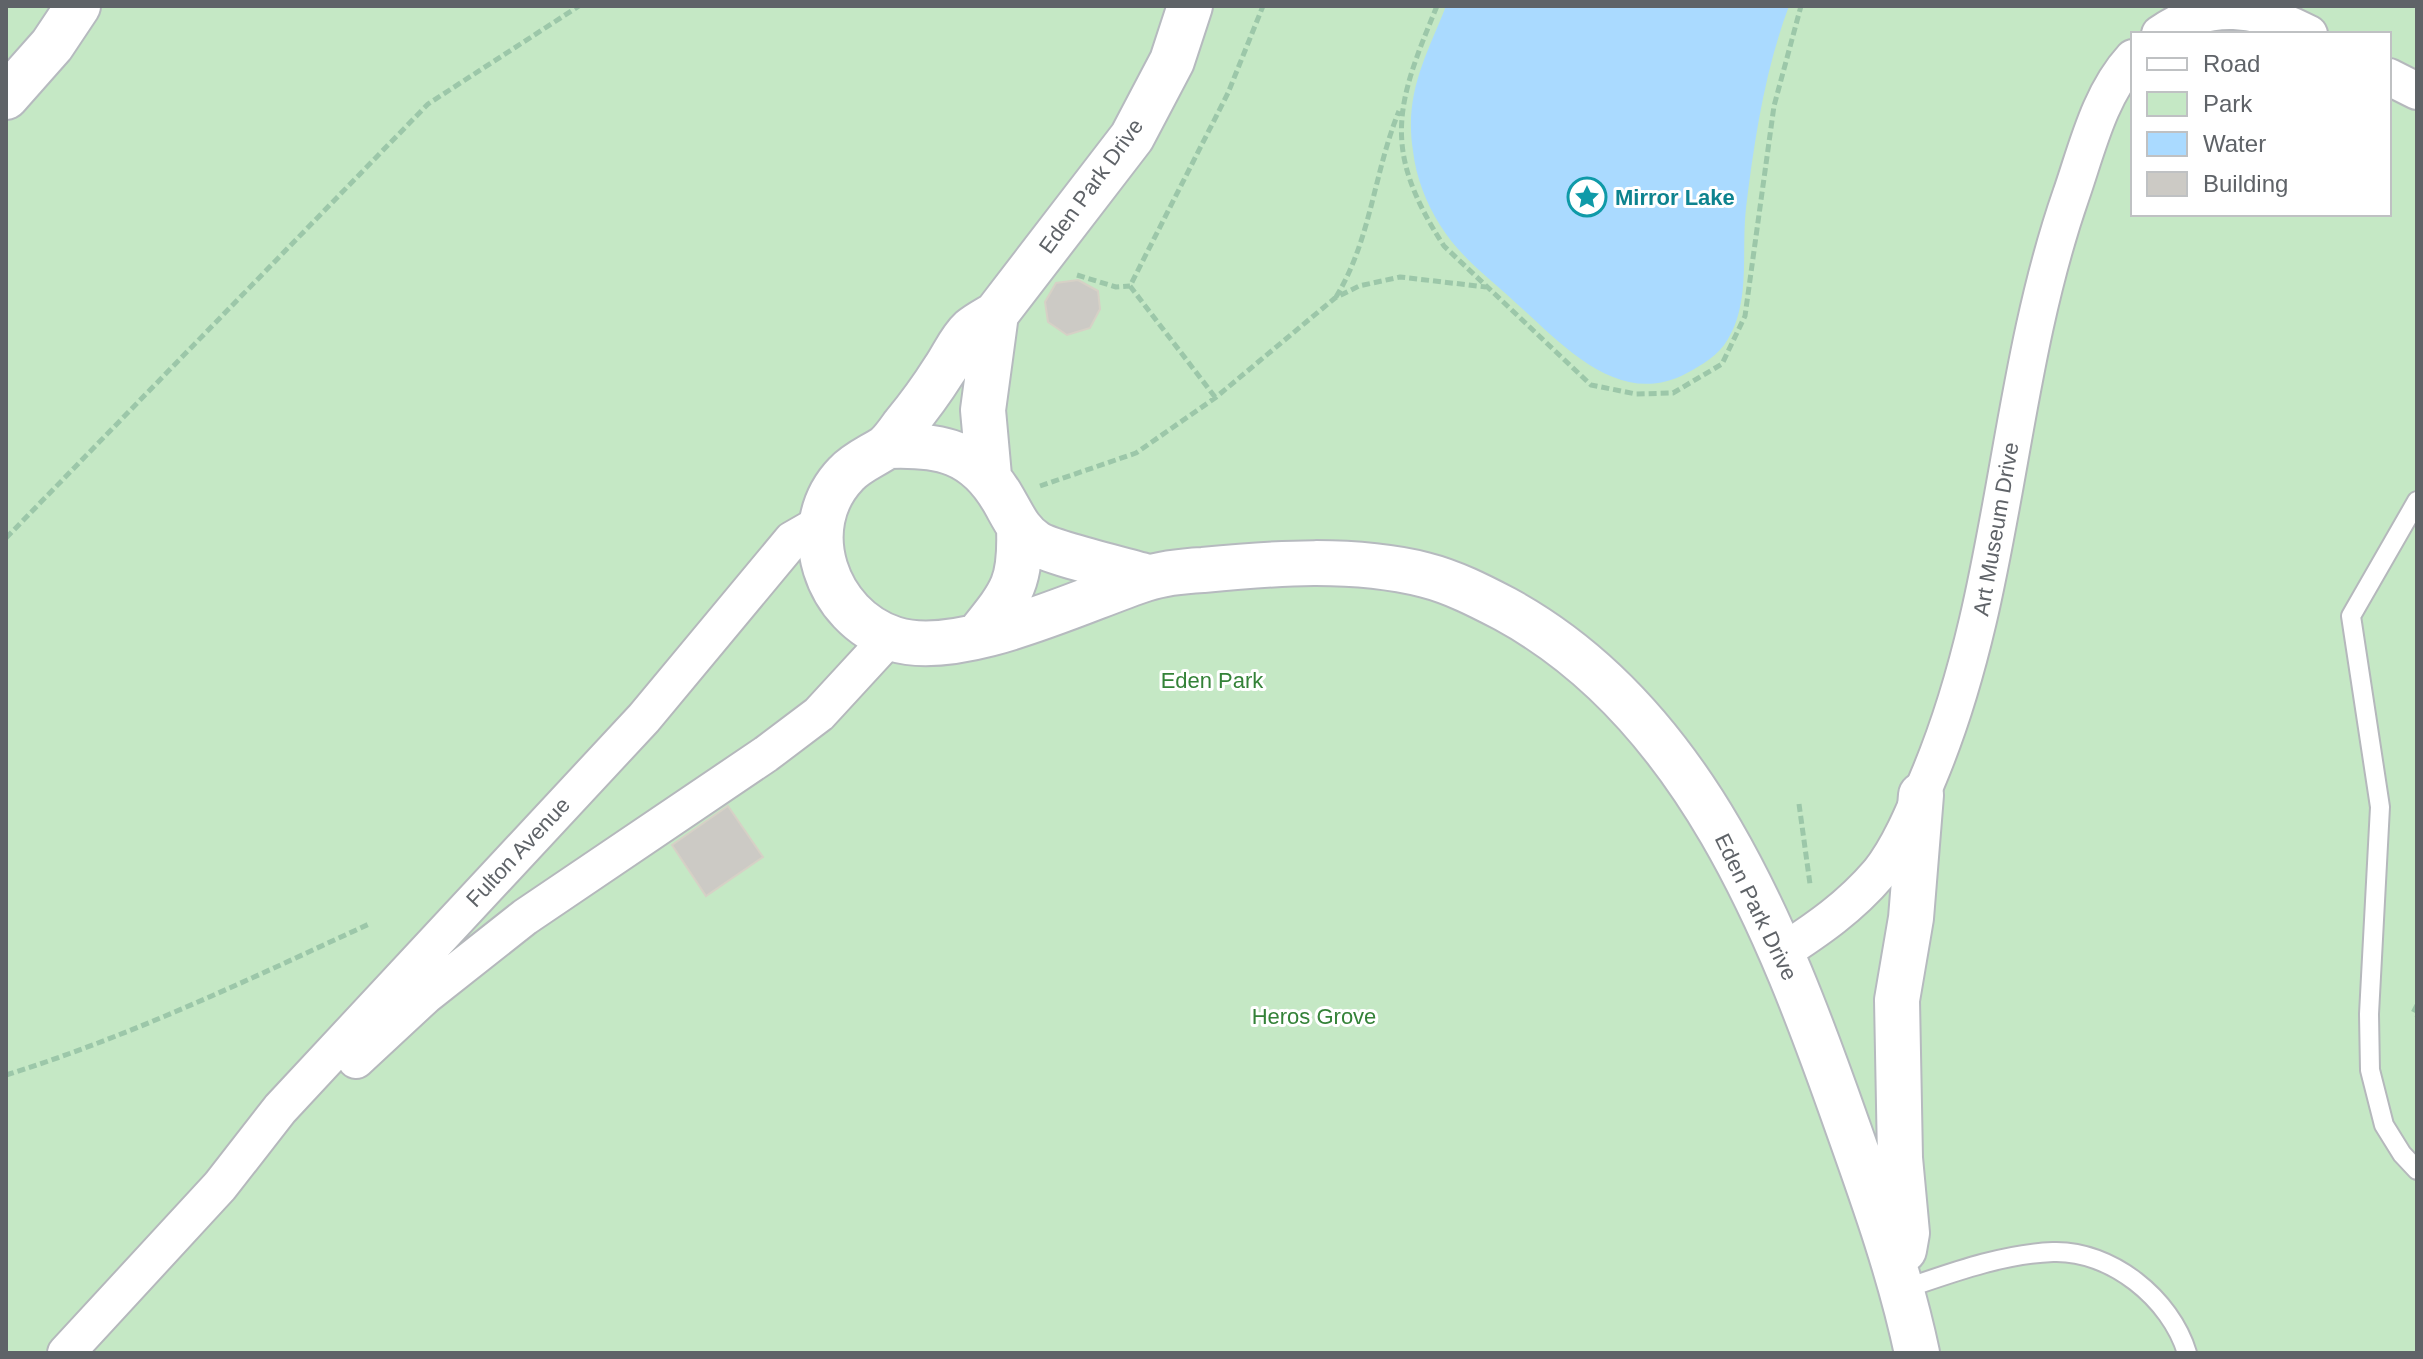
<svg xmlns="http://www.w3.org/2000/svg" width="2423" height="1359" font-family="Helvetica,sans-serif">
  <style>
    .green { fill: #c5e8c5; fill-rule: evenodd }
    .water { fill: #aadaff }
    .building { fill: #cccac5; stroke: #d6d1c6; stroke-width: 2 }
    .lines { fill: none; stroke-linecap: round; stroke-linejoin: round }
    .lane-casing { stroke: #b5b8bc; stroke-width: 22 }
    .street-casing { stroke: #b5b8bc; stroke-width: 40 }
    .secondary-casing { stroke: #b6babf; stroke-width: 48 }
    .path { stroke: #9cc7a9; stroke-width: 5; stroke-dasharray: 8 4; stroke-linecap: butt }
    .lane { stroke: #fff; stroke-width: 18 }
    .street { stroke: #fff; stroke-width: 36 }
    .secondary { stroke: #fff; stroke-width: 44 }
    .labels { text-anchor: middle; dominant-baseline: central; stroke-width: 6; stroke-linejoin: round; paint-order: stroke }
    .street-label { font-size: 22px; fill: #5f6368; stroke: #fff }
    .culture-label { font-size: 22px; font-weight: bold; fill: #0d838f; stroke: #fff; text-anchor: start }
    .park-label { font-size: 22px; fill: #348238; stroke: #fff }
  </style>
  <rect width="100%" height="100%" fill="#f1efe8"/>
  <!-- green -->
  <path class="green" d="M6,6H2417V1353H6ZM2133,34H2389V214H2133Z"/>
  <!-- water -->
  <path class="water" d="M1446,6H1789C1765,69 1754,142 1746,208C1741,250 1751,301 1728,339C1719,355 1702,365 1687,373C1619,410 1562,344 1516,303C1489,278 1459,256 1440,225C1426,203 1416,177 1413,151C1404,93 1426,57 1446,6Z"/>
  <!-- building -->
  <path class="building" d="M1078,280L1098,291L1100,309L1090,328L1067,335L1048,322L1045,302L1056,283Z
    M728,806L763,857L706,896L672,845Z"/>
  <g class="lines">
    <defs>
      <path id="lane" d="M2417,501L2351,616L2380,807L2369,1014L2370,1070L2384,1125L2402,1154L2417,1170
        M1904,1289C1951,1273 2002,1254 2053,1252C2111,1250 2171,1299 2187,1353"/>
      <path id="street" d="M2160,34C2209,0 2258,7 2309,34
        M2389,77L2417,91
        M1781,953C1818,929 1850,907 1879,873C1900,847 1916,807 1929,776C2007,590 2005,385 2071,195C2087,149 2099,95 2133,58
        M356,1060L425,996L525,917L766,754L819,714L889,638
        M66,1353L220,1186L280,1109L644,718L792,540L820,524"/>
      <path id="secondary" d="M1190,6L1172,61L1132,137L996,314C988,319 978,324 971,330C960,340 953,357 944,370C932,389 919,407 904,425C899,432 893,441 886,447C873,456 857,462 846,474C795,527 826,617 894,639C960,660 1081,600 1145,579C1163,573 1184,571 1203,570C1275,563 1353,557 1425,575C1453,582 1480,596 1505,609C1694,712 1778,929 1846,1122C1873,1198 1900,1273 1917,1353
        M6,97L52,45L78,6
        M888,446C940,444 975,451 1003,499C1013,516 1019,532 1036,543C1051,553 1125,570 1148,577
        M989,476L983,410L996,314
        M980,633C1013,592 1021,582 1019,528
        M1904,1250L1907,1233L1900,1158L1897,1000L1911,918L1921,795"/>
    </defs>
    <!-- lane casing -->
    <use href="#lane" class="lane-casing"/>
    <!-- street casing -->
    <use href="#street" class="street-casing"/>
    <!-- secondary casing -->
    <use href="#secondary" class="secondary-casing"/>
    <!-- path -->
    <path class="path" d="M1437,6C1396,105 1381,149 1444,246L1591,385L1636,394L1673,393L1722,364L1745,316L1774,106L1801,6
      M1077,275L1116,287L1130,286
      M1336,297C1371,240 1374,172 1399,111
      M1215,397L1130,286L1228,93L1263,6
      M1040,486L1136,453L1215,398L1335,298L1359,286L1400,277L1486,287
      M6,538L428,104L579,6
      M1799,804L1810,884
      M2417,1005L2413,1013L2417,1015
      M6,1075C131,1036 250,979 369,924"/>
    <!-- lane -->
    <use href="#lane" class="lane"/>
    <!-- street -->
    <use href="#street" class="street"/>
    <!-- secondary -->
    <use href="#secondary" class="secondary"/>
  </g>
  <!-- icons -->
  <defs>
    <symbol id="sight-ring" viewBox="-11 -11 22 22"><circle r="9.5" fill="#fff" stroke="#0f9aa8" stroke-width="1.5"/><path d="M0-6L1.8-2.2L6-1.7L2.9 1.2L3.7 5.4L0 3.3L-3.7 5.4L-2.9 1.2L-6-1.7L-1.8-2.2Z" fill="#0f9aa8"/></symbol>
  </defs>
  <g fill-rule="evenodd">
    <use href="#sight-ring" x="1565" y="175" width="44" height="44"/>
  </g>
  <g class="labels">
    <!-- street labels -->
    <g class="street-label">
      <text transform="translate(1091 186) rotate(-54)">Eden Park Drive</text>
      <text transform="translate(1996 529) rotate(-80)">Art Museum Drive</text>
      <text transform="translate(518 852) rotate(-47)">Fulton Avenue</text>
      <text transform="translate(1756 907) rotate(64)">Eden Park Drive</text>
    </g>
    <!-- culture labels -->
    <g class="culture-label">
      <text x="1615" y="197">Mirror Lake</text>
    </g>
    <!-- park labels -->
    <g class="park-label">
      <text x="1212" y="680">Eden Park</text>
      <text x="1314" y="1016">Heros Grove</text>
    </g>
  </g>
  <!-- border -->
  <rect width="2423" height="1359" fill="none" stroke="#5f6368" stroke-width="16"/>
  <!-- legend -->
  <rect x="2131" y="32" width="260" height="184" fill="#ffffff" stroke="#bfc1c3" stroke-width="2"/>
  <rect x="2147" y="58" width="40" height="12" fill="#ffffff" stroke="#bfc1c3" stroke-width="2"/>
  <text x="2203" y="72" font-size="24" fill="#5f6368">Road</text>
  <rect x="2147" y="92" width="40" height="24" fill="#c5e8c5" stroke="#bfc1c3" stroke-width="2"/>
  <text x="2203" y="112" font-size="24" fill="#5f6368">Park</text>
  <rect x="2147" y="132" width="40" height="24" fill="#aadaff" stroke="#bfc1c3" stroke-width="2"/>
  <text x="2203" y="152" font-size="24" fill="#5f6368">Water</text>
  <rect x="2147" y="172" width="40" height="24" fill="#cccac5" stroke="#bfc1c3" stroke-width="2"/>
  <text x="2203" y="192" font-size="24" fill="#5f6368">Building</text>
</svg>
